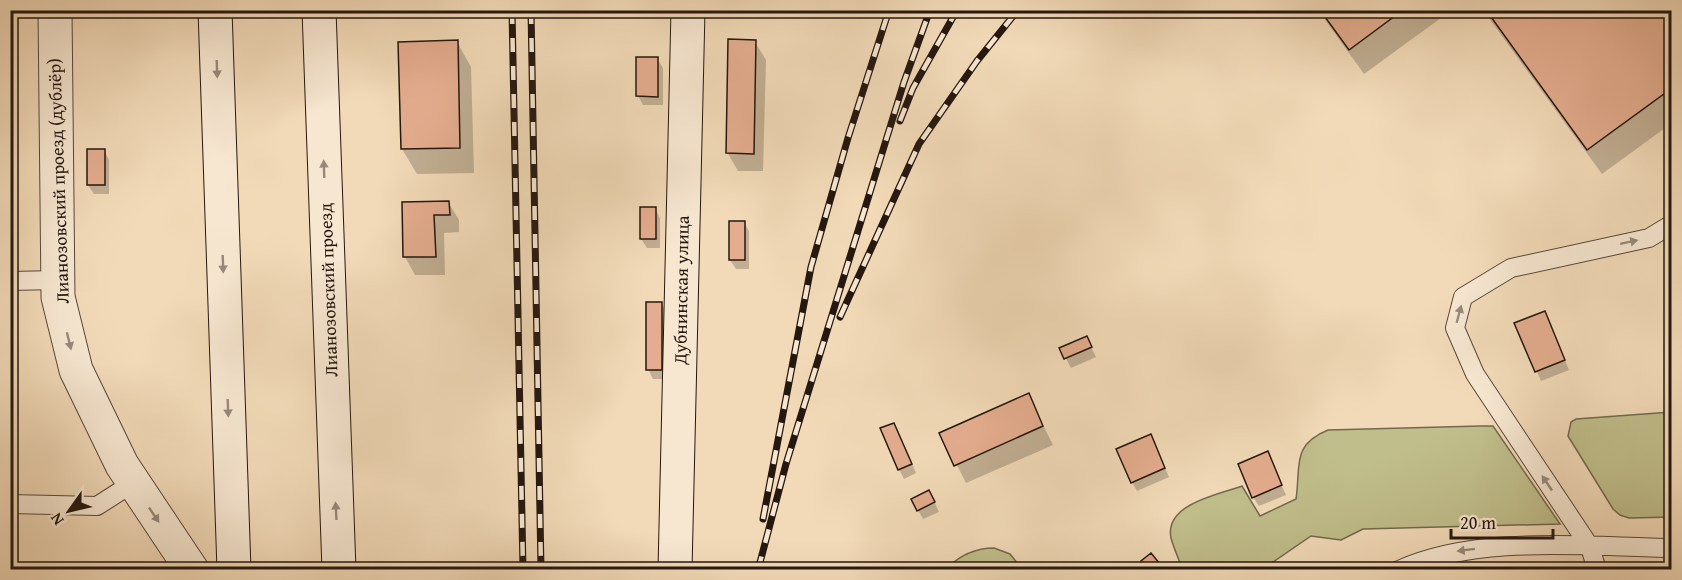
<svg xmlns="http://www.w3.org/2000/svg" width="1682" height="580" font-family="'Gentium Book Plus',serif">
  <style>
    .green { fill: #c0be8b; stroke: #726a4d; stroke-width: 1.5 }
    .shadow { fill: #0003 }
    .building { fill: #e4ad8f; stroke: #25170f; stroke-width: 1.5 }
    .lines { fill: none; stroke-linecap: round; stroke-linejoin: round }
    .lane-casing { stroke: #584839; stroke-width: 20 }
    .street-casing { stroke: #584839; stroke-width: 35 }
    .secondary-casing { stroke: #25170f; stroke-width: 35 }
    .lane { stroke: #f7e7d1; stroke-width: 18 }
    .street { stroke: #f7e7d1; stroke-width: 33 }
    .secondary { stroke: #f7e7d1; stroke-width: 33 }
    .rail-casing { stroke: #25170f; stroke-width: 7 }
    .rail { stroke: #f7e7d1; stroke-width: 4.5; stroke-dasharray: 14; stroke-linecap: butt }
    .oneway { fill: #98897a }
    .labels { text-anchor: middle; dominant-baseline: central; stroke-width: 5; stroke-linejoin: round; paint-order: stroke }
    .street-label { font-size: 18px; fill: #25170f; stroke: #f7e7d1 }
  </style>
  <rect width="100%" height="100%" fill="#f2dab8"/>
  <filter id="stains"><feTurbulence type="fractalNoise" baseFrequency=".00333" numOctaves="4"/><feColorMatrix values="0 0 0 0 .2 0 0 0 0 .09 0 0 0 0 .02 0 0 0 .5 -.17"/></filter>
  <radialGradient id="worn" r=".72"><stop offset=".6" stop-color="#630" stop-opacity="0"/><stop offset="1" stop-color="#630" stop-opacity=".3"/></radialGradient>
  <!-- green -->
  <path class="green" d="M1671,412V517L1629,518L1620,515L1613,509L1568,436L1571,422L1576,419Z
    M1480,426H1493L1560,524L1363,529L1341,540L1311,536L1263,569H1182C1179,559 1174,549 1171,538C1164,504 1218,495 1242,486L1260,516L1296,499C1301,466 1291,445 1328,430Z
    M994,548L1010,554L1022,569H946C959,556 975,548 994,548Z"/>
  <!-- shadow -->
  <path class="shadow" d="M1318,10H1452L1364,74Z
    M1483,10H1672V123L1602,174Z
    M457,42L471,67L474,173L417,174L402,149L400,43Z
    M755,42L766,60L763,171H738L727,152Z
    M657,58L663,68V105H643L638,96Z
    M88,150H104L109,160V194H94L88,185Z
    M10,156L18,165V197H10Z
    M448,202L459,220V232L444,233L445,275H415L405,257L403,203Z
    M655,208L660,218V248H647L641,239Z
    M744,222L749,231V269H736L730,260Z
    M661,303L667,313V379H653L648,369Z
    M1549,322L1569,370L1541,381L1516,324Z
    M10,324L13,328V345H10Z
    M1091,347L1096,357L1071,368L1061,349Z
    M1028,395L1053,445L966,483L941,433Z
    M899,434L916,473L904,479L899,469Z
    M1155,445L1169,477L1137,491L1132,482Z
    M1267,453L1286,495L1259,506L1253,497Z
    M934,501L939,512L923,519L918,510Z"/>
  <!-- building -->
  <path class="building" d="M1320,10H1403L1349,50Z
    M1486,10H1672V88L1587,150Z
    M728,39L756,40L754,154L726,153Z
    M458,40L460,148L401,149L398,42Z
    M636,57H658V97L636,96Z
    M87,149H105V185H87Z
    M10,155H13L14,188H10Z
    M449,201L450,215H434L436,257H403L402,202Z
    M640,207H656V239H640Z
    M729,221H745V260H729Z
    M646,302H662V370H646Z
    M1545,311L1565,360L1535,372L1514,323Z
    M1087,336L1092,347L1064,359L1059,348Z
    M1029,393L1043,426L954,466L939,433Z
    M894,423L912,464L898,470L880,428Z
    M1151,434L1165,468L1131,483L1116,449Z
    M1268,451L1282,485L1252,498L1238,464Z
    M929,490L935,502L917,511L911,499Z
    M1151,553L1164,569L1163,570H1147L1141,561Z"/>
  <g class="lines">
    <defs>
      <path id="lane" d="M10,281L58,280
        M10,504L97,506L133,483
        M1399,570C1479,534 1586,547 1672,548
        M1597,570L1590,547L1475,374L1455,328L1463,297L1511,268L1649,238L1672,224"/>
      <path id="street" d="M55,10L58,297L76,370L122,465L192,570"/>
      <path id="secondary" d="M215,10L234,570
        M319,10L339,570
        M675,570L688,10"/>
    </defs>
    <!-- lane casing -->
    <use href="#lane" class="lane-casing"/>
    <!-- street casing -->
    <use href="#street" class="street-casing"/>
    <!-- secondary casing -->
    <use href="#secondary" class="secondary-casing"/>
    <!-- lane -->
    <use href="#lane" class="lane"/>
    <!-- street -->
    <use href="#street" class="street"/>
    <!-- secondary -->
    <use href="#secondary" class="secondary"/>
    <defs>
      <path id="rail" d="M512,10L523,570
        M531,10L541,570
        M900,121L913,88L957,10
        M840,317L919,144L977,61L1018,10
        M763,519L811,267L848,138L889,10
        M758,570L786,464L904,82L930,10"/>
    </defs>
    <!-- rail casing -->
    <use href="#rail" class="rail-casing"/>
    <!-- rail -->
    <use href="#rail" class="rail"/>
  </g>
  <!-- one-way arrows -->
  <defs><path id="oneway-solid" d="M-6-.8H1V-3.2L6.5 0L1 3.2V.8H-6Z" transform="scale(1.5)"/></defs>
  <g class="oneway">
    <use href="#oneway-solid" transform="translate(217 69) rotate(88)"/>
    <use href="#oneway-solid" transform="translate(324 169) rotate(-92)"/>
    <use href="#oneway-solid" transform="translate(1629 242) rotate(-12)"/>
    <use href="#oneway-solid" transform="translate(223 264) rotate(88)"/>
    <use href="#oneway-solid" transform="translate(1459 314) rotate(-75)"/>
    <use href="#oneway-solid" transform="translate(69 341) rotate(76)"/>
    <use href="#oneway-solid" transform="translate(228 408) rotate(88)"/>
    <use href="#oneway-solid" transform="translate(1547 483) rotate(-124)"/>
    <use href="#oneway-solid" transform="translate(336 511) rotate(-93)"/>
    <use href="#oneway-solid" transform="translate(154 515) rotate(56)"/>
    <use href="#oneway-solid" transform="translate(1466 550) rotate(173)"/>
  </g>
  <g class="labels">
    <!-- street labels -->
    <g class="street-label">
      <text transform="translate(58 181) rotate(-92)">Лианозовский проезд (дублёр)</text>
      <text transform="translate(328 290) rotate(-92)">Лианозовский проезд</text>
      <text transform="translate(681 290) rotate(-89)">Дубнинская улица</text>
    </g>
  </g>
  <!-- margin -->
  <rect width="1682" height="580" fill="none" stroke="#f2dab8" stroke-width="36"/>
  <rect x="12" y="12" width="1658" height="556" fill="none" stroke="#25170f" stroke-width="3"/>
  <rect x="18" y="18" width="1646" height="544" fill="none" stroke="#25170f" stroke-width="1.5"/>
  <!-- north arrow -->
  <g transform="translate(69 511) rotate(236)" stroke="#f7e7d1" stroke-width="4.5" paint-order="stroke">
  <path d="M0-4.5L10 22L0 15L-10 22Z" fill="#25170f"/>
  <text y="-9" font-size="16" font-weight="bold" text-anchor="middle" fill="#25170f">N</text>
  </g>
  <!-- scale -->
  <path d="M1451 529v9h102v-9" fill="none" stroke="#25170f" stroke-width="3"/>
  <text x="1460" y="529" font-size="18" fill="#25170f" stroke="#f7e7d1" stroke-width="4.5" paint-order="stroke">20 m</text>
  <rect width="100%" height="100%" filter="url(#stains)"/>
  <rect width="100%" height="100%" fill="url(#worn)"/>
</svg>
